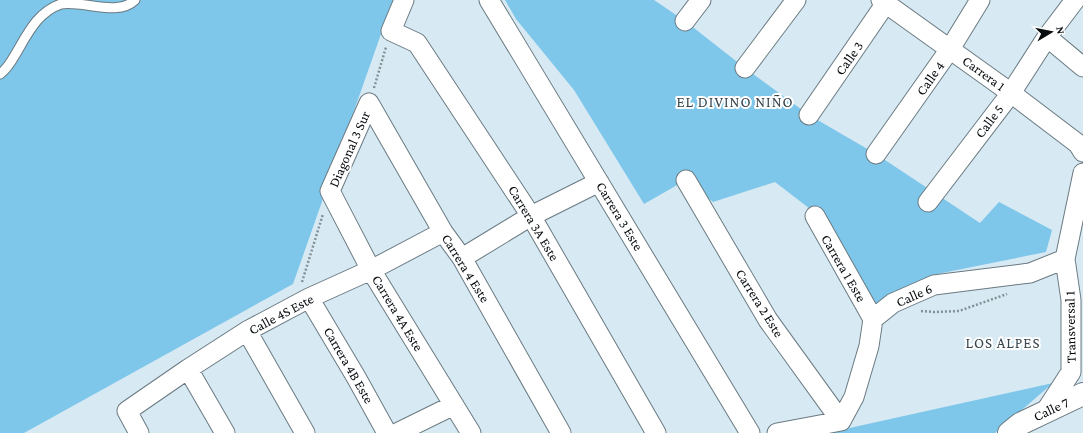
<svg xmlns="http://www.w3.org/2000/svg" width="1083" height="433" font-family="'Crimson Pro',serif">
  <style>
    .green { fill: #7ec7eb }
    .lines { fill: none; stroke-linecap: round; stroke-linejoin: round }
    .service-casing { stroke: #6a7a82; stroke-width: 11 }
    .minor-casing { stroke: #6a7a82; stroke-width: 21 }
    .secondary-casing { stroke: #6a7a82; stroke-width: 24 }
    .path { stroke: #849197; stroke-width: 2.5; stroke-dasharray: 2 2; stroke-linecap: butt }
    .service { stroke: #fff; stroke-width: 9 }
    .minor { stroke: #fff; stroke-width: 19 }
    .secondary { stroke: #fff; stroke-width: 22 }
    .labels { text-anchor: middle; dominant-baseline: central; stroke-width: 4; stroke-linejoin: round; paint-order: stroke }
    .street-label { font-size: 14px; fill: #070c0f; stroke: #fff }
    .neighbourhood-label { font-size: 15px; letter-spacing: 1px; fill: #38474f; stroke: #fff }
  </style>
  <rect width="100%" height="100%" fill="#d7e9f2"/>
  <!-- green -->
  <path class="green" d="M0,0H393L293,284L24,433H0Z
    M505,0H654L685,21L745,68L809,115L876,154L980,223L999,202L1052,230L1046,252L932,275L873,305L818,215L775,182L713,202L686,180L644,204L574,90L516,19Z
    M1053,383L995,433H827Z"/>
  <g class="lines">
    <defs>
      <path id="service" d="M0,74C7,69 11,62 15,55C27,35 37,12 61,4C82,0 118,17 135,0"/>
      <path id="minor" d="M404,0L391,31L417,43L531,216L656,433
        M489,0L750,433
        M881,0L1011,93L1078,144L1083,152
        M685,21L701,0
        M1047,37L1083,67
        M745,68L796,0
        M369,103L443,232L462,258L561,433
        M369,103L330,191L371,270L471,433
        M809,115L888,0
        M876,154L950,49L980,0
        M686,180L768,320L841,421
        M928,202L1011,93L1047,37L1075,0
        M815,216L873,319
        M462,258L531,216L599,182
        M309,298L356,377L387,433
        M247,331L305,433
        M188,369L225,433
        M1045,412L1071,372V300L1065,259L1083,173
        M139,433L127,411L188,369L247,331L309,298L371,270L443,232
        M397,433L454,405
        M777,433L841,421L854,397L869,346L873,319L893,303L934,285L1030,273L1065,259"/>
      <path id="secondary" d="M1009,433L1020,424L1083,394"/>
    </defs>
    <!-- service casing -->
    <use href="#service" class="service-casing"/>
    <!-- minor casing -->
    <use href="#minor" class="minor-casing"/>
    <!-- secondary casing -->
    <use href="#secondary" class="secondary-casing"/>
    <!-- path -->
    <path class="path" d="M374,88L386,47
      M302,282L323,214
      M921,311L934,312L959,311L1007,294"/>
    <!-- service -->
    <use href="#service" class="service"/>
    <!-- minor -->
    <use href="#minor" class="minor"/>
    <!-- secondary -->
    <use href="#secondary" class="secondary"/>
  </g>
  <g class="labels">
    <!-- street labels -->
    <g class="street-label">
      <text transform="translate(849 58) rotate(-55)">Calle 3</text>
      <text transform="translate(984 73) rotate(36)">Carrera 1</text>
      <text transform="translate(930 78) rotate(-55)">Calle 4</text>
      <text transform="translate(989 121) rotate(-53)">Calle 5</text>
      <text transform="translate(349 149) rotate(-66)">Diagonal 3 Sur</text>
      <text transform="translate(620 216) rotate(59)">Carrera 3 Este</text>
      <text transform="translate(534 223) rotate(59)">Carrera 3A Este</text>
      <text transform="translate(466 268) rotate(58)">Carrera 4 Este</text>
      <text transform="translate(844 268) rotate(60)">Carrera 1 Este</text>
      <text transform="translate(914 295) rotate(-24)">Calle 6</text>
      <text transform="translate(760 303) rotate(58)">Carrera 2 Este</text>
      <text transform="translate(398 313) rotate(59)">Carrera 4A Este</text>
      <text transform="translate(281 314) rotate(-28)">Calle 4S Este</text>
      <text transform="translate(1070 327) rotate(-91)">Transversal 1</text>
      <text transform="translate(349 365) rotate(60)">Carrera 4B Este</text>
      <text transform="translate(1051 409) rotate(-25)">Calle 7</text>
    </g>
    <!-- neighbourhood labels -->
    <g class="neighbourhood-label">
      <text x="735" y="102">EL DIVINO NIÑO</text>
      <text x="1003" y="343">LOS ALPES</text>
    </g>
  </g>
  <!-- north arrow -->
  <g transform="translate(1051 32) rotate(80)" stroke="#ffffff" stroke-width="3" paint-order="stroke">
  <path d="M0-3L7 15L0 10L-7 15Z" fill="#070c0f"/>
  <text y="-6" font-size="11" font-weight="bold" text-anchor="middle" fill="#070c0f">N</text>
  </g>
</svg>
